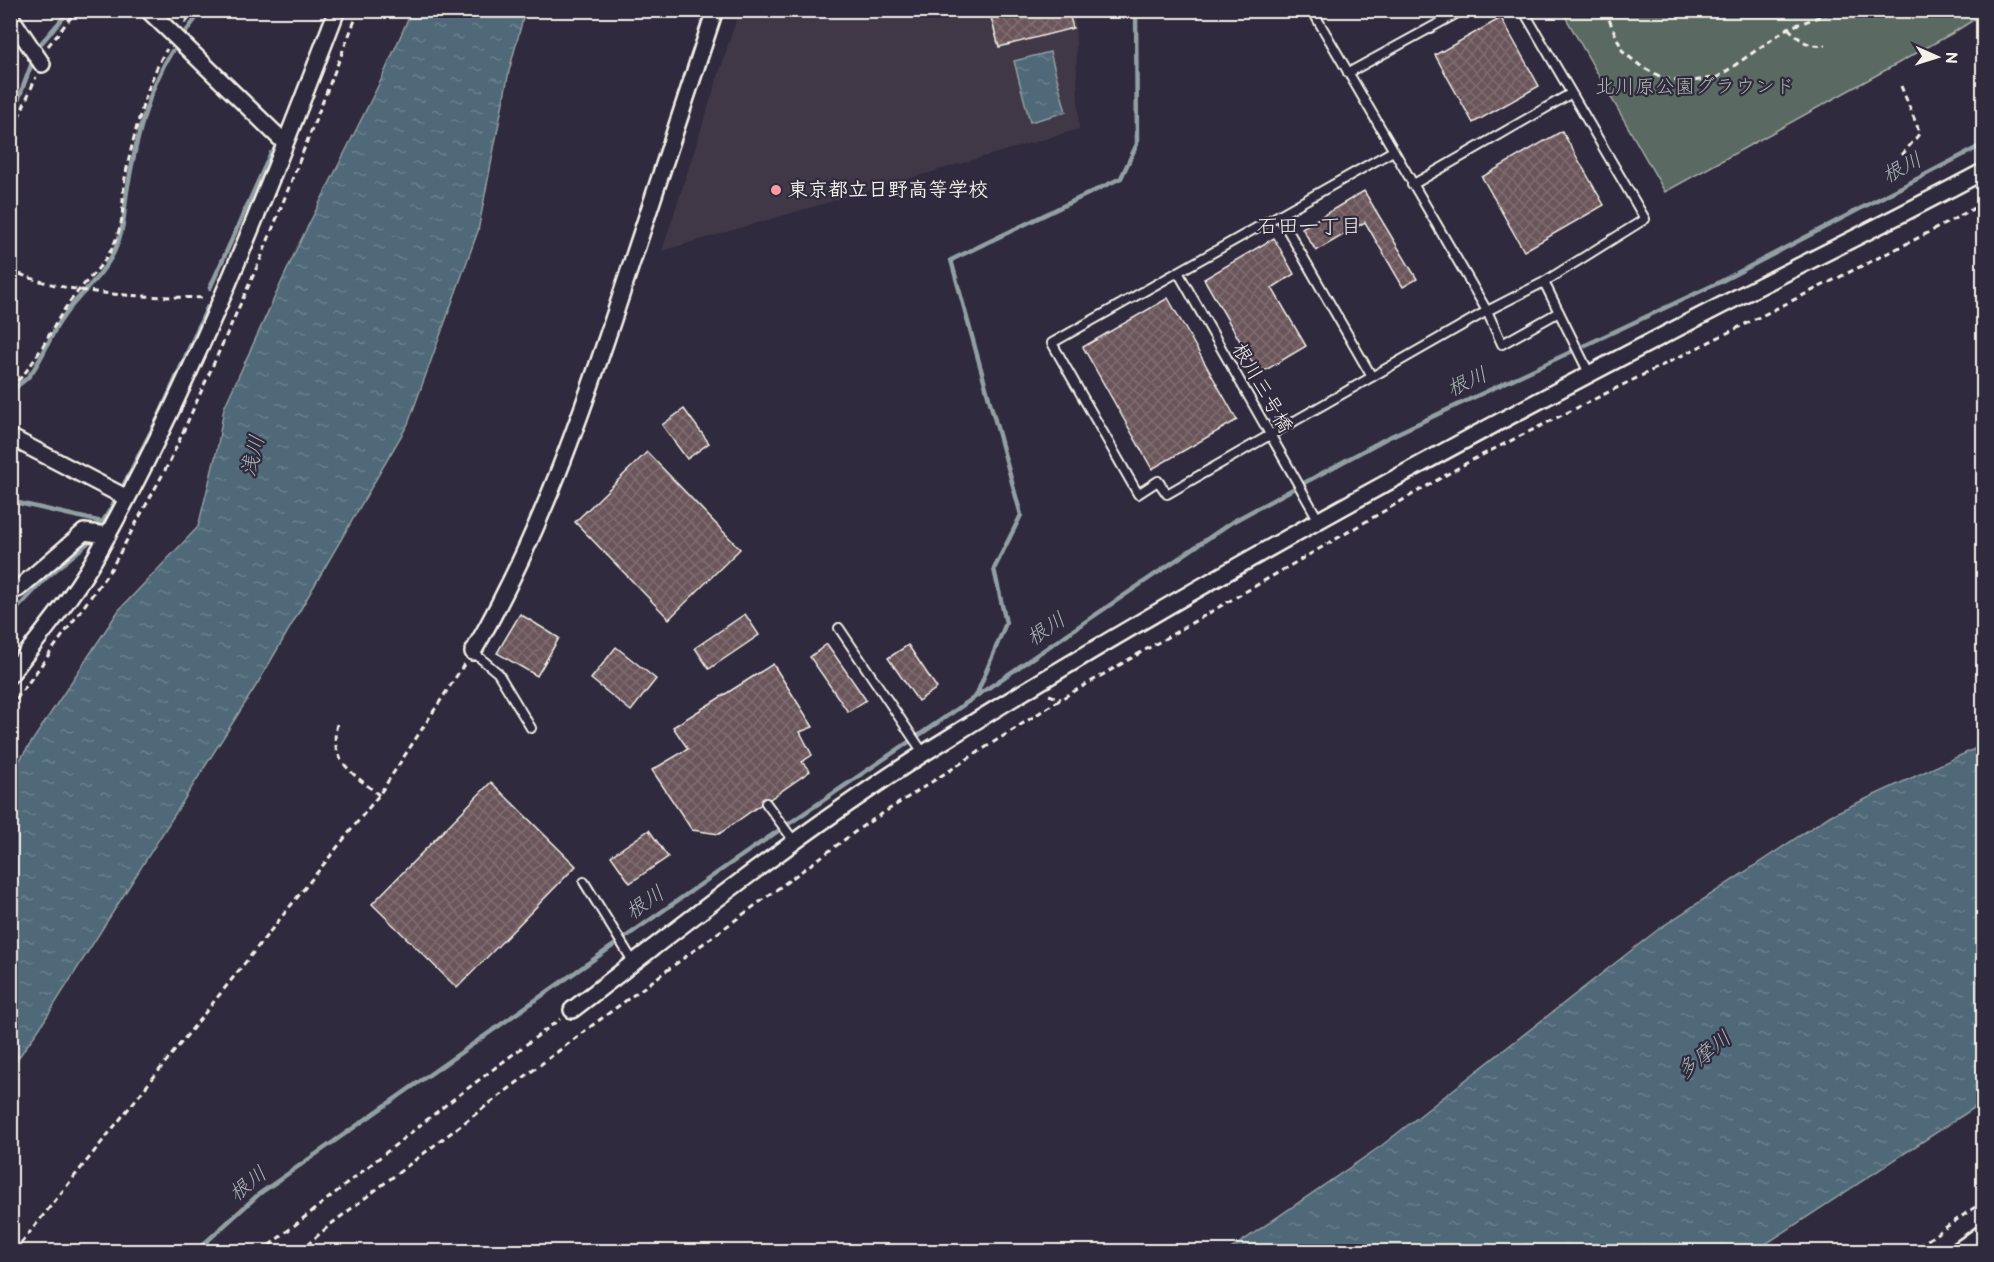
<svg xmlns="http://www.w3.org/2000/svg" width="1994" height="1262" font-family="'Balsamiq Sans','Klee One',sans-serif">
  <style>
    .built { fill: #413746 }
    .park { fill: #5a6b63; stroke: #a7aea6; stroke-width: 1.5 }
    .water { fill: url(#water-ripples); stroke: #929fa5; stroke-width: 1.5 }
    .lines { fill: none; stroke-linecap: round; stroke-linejoin: round }
    .stream { stroke: #929fa5; stroke-width: 4.5 }
    .building { fill: url(#building-cross-hatch); stroke: #f4f1e8; stroke-width: 1.5 }
    .lane-casing { stroke: #f4f1e8; stroke-width: 12 }
    .street-casing { stroke: #f4f1e8; stroke-width: 20 }
    .path { stroke: #f4f1e8; stroke-width: 3; stroke-dasharray: 6 4.5; stroke-linecap: butt }
    .lane { stroke: #2f2a3d; stroke-width: 8 }
    .street { stroke: #2f2a3d; stroke-width: 15 }
    .poi-dot { fill: #ff9aa2; stroke: #2f2a3d; stroke-width: 2 }
    .labels { text-anchor: middle; dominant-baseline: central; stroke-width: 4.5; stroke-linejoin: round; paint-order: stroke }
    .park-label { font-size: 20px; fill: #afb5ac; stroke: #2f2a3d }
    .poi-label { font-size: 20px; font-weight: bold; fill: #f4f1e8; stroke: #2f2a3d; text-anchor: start }
    .street-label { font-size: 20px; fill: #f4f1e8; stroke: #2f2a3d }
    .water-label { font-size: 21px; font-style: italic; fill: #aab4b6; stroke: #2f2a3d }
    .neighbourhood-label { font-size: 21px; fill: #f4f1e8; stroke: #2f2a3d }
  </style>
  <defs>
    <pattern id="water-ripples" width="26" height="14" patternUnits="userSpaceOnUse" patternTransform="scale(1.5)"><rect width="26" height="14" fill="#506978"/><path d="M2 4q2-2 4 0t4 0M15 11q2-2 4 0t4 0" fill="none" stroke="#6a7f8b"/></pattern>
    <pattern id="building-cross-hatch" width="8" height="8" patternUnits="userSpaceOnUse" patternTransform="scale(1.5)"><rect width="8" height="8" fill="#6a555a"/><path d="M0 0l8 8M0 8l8-8" fill="none" stroke="#806e72"/></pattern>
  </defs>
  <rect width="100%" height="100%" fill="#2f2a3d"/>
  <filter id="ink" filterUnits="userSpaceOnUse"><feTurbulence type="fractalNoise" baseFrequency=".0167" numOctaves="2"/><feDisplacementMap in="SourceGraphic" scale="12" xChannelSelector="R" yChannelSelector="G"/><feConvolveMatrix kernelMatrix="1 2 1 2 8 2 1 2 1" color-interpolation-filters="sRGB"/></filter>
  <g filter="url(#ink)">
    <!-- built -->
    <path class="built" d="M739,11H1075L1079,129L662,251Z"/>
    <!-- park -->
    <path class="park" d="M1983,10V14L1951,34L1665,192L1562,11Z"/>
    <!-- water -->
    <path class="water" d="M412,10L525,11L509,71L478,231L408,424L259,681L39,1029L11,1068V773L119,610L198,527L217,450L224,408L297,248L382,78Z
      M1050,52L1066,112L1030,122L1014,61Z
      M1983,745V1102L1755,1251H1228L1381,1146L1660,928L1831,815Z"/>
    <g class="lines">
      <!-- stream -->
      <path class="stream" d="M185,33L202,10
        M37,48L70,10
        M10,122L33,60
        M210,288L271,153
        M10,395C14,386 23,383 29,376C43,359 49,337 61,320C77,295 101,279 114,252C126,226 123,211 128,185C136,141 148,89 172,51
        M122,488L160,414L208,306
        M10,501L102,522
        M102,523L116,500
        M10,616L46,578L90,541
        M976,696L1006,623L994,569L1021,515L951,260L1121,178L1137,144L1136,10
        M195,1252L259,1194L734,861L1232,522L1387,438L1718,283L1984,144"/>
    </g>
    <!-- building -->
    <path class="building" d="M989,10H1068L1073,28L999,47Z
      M1501,18L1539,86L1473,123L1435,55Z
      M1562,131L1604,205L1524,251L1482,177Z
      M1364,191L1417,279L1403,287L1365,222L1316,251L1302,228Z
      M1274,238L1294,274L1272,288L1306,346L1259,374L1204,279Z
      M1168,298L1237,420L1152,469L1083,347Z
      M684,409L709,443L687,459L662,425Z
      M647,452L740,549L669,619L575,522Z
      M520,614L559,638L537,676L497,653Z
      M745,614L759,635L709,669L695,648Z
      M827,644L866,700L848,712L810,657Z
      M908,645L937,688L918,701L888,658Z
      M616,647L656,679L631,711L591,679Z
      M773,664L813,727L800,732L812,755L802,762L810,771L770,799L763,798L760,805L719,834L692,830L652,770L688,749L673,727Z
      M491,782L576,866L457,988L372,904Z
      M649,830L668,857L630,883L611,856Z"/>
    <g class="lines">
      <defs>
        <path id="lane" d="M1312,10L1487,311L1502,344L1559,312
          M1523,10L1645,219L1544,282
          M1348,73L1463,10
          M1393,151L1052,343L1138,494L1158,481L1167,494L1487,311L1544,282L1590,375
          M1412,185L1570,94
          M1279,215L1372,377
          M1178,272L1318,519
          M839,628L924,754
          M473,652L498,673L531,728
          M766,803L794,841
          M584,882L634,963"/>
        <path id="street" d="M148,10L285,143
          M10,16L42,64
          M10,437L127,498
          M10,587L18,589L84,532L108,535
          M473,652C540,536 584,409 625,283C655,192 685,101 715,10
          M10,675C41,634 76,594 100,549C195,378 267,193 337,10
          M572,1010C688,921 803,830 926,752C1176,595 1435,453 1697,318C1792,269 1889,222 1984,171
          M1956,1252L1984,1232"/>
      </defs>
      <!-- lane casing -->
      <use href="#lane" class="lane-casing"/>
      <!-- street casing -->
      <use href="#street" class="street-casing"/>
      <!-- path -->
      <path class="path" d="M1605,10L1623,52L1642,67L1665,79L1694,81L1718,77L1788,28L1838,10
        M185,23L194,10
        M1788,28C1801,41 1807,47 1826,45
        M48,46L77,10
        M1901,86L1920,133L1902,155
        M10,137L36,77
        M10,270C71,297 140,296 206,298
        M10,388C39,364 51,324 75,295C96,269 112,260 121,223C124,209 122,193 125,178C132,142 147,79 167,49
        M1049,695L1061,699
        M10,708L111,569L170,461L261,258L359,10
        M337,724C328,761 354,774 379,795
        M14,1252L379,795L465,663
        M261,1252L443,1107L560,1019
        M299,1252L331,1224L590,1027L863,826L1061,699L1470,461L1922,236L1984,203
        M1910,1252L1984,1201"/>
      <!-- lane -->
      <use href="#lane" class="lane"/>
      <!-- street -->
      <use href="#street" class="street"/>
    </g>
  </g>
  <!-- markers -->
  <circle class="poi-dot" cx="776" cy="190" r="6"/>
  <g class="labels">
    <!-- park labels -->
    <g class="park-label">
      <text x="1695" y="87">北川原公園グラウンド</text>
    </g>
    <!-- poi labels -->
    <g class="poi-label">
      <text x="788" y="190">東京都立日野高等学校</text>
    </g>
    <!-- street labels -->
    <g class="street-label">
      <text transform="translate(1262 388) rotate(60)">根川三号橋</text>
    </g>
    <!-- water labels -->
    <g class="water-label">
      <text transform="translate(1902 168) rotate(-28)">根川</text>
      <text transform="translate(1467 382) rotate(-25)">根川</text>
      <text transform="translate(253 456) rotate(-76)">浅川</text>
      <text transform="translate(1046 629) rotate(-34)">根川</text>
      <text transform="translate(645 903) rotate(-35)">根川</text>
      <text transform="translate(1704 1055) rotate(-39)">多摩川</text>
      <text transform="translate(248 1184) rotate(-39)">根川</text>
    </g>
    <!-- neighbourhood labels -->
    <g class="neighbourhood-label">
      <text x="1309" y="226">石田一丁目</text>
    </g>
  </g>
  <!-- margin -->
  <rect width="1994" height="1262" fill="none" stroke="#2f2a3d" stroke-width="36"/>
  <rect x="18" y="18" width="1958" height="1226" fill="none" stroke="#f4f1e8" stroke-width="2" filter="url(#ink)"/>
  <!-- north arrow -->
  <g transform="translate(1937 57) rotate(93)" stroke="#2f2a3d" stroke-width="4.5" paint-order="stroke">
  <path d="M0-4.5L10 22L0 15L-10 22Z" fill="#f4f1e8"/>
  <text y="-9" font-size="16" font-weight="bold" text-anchor="middle" fill="#f4f1e8">N</text>
  </g>
</svg>
